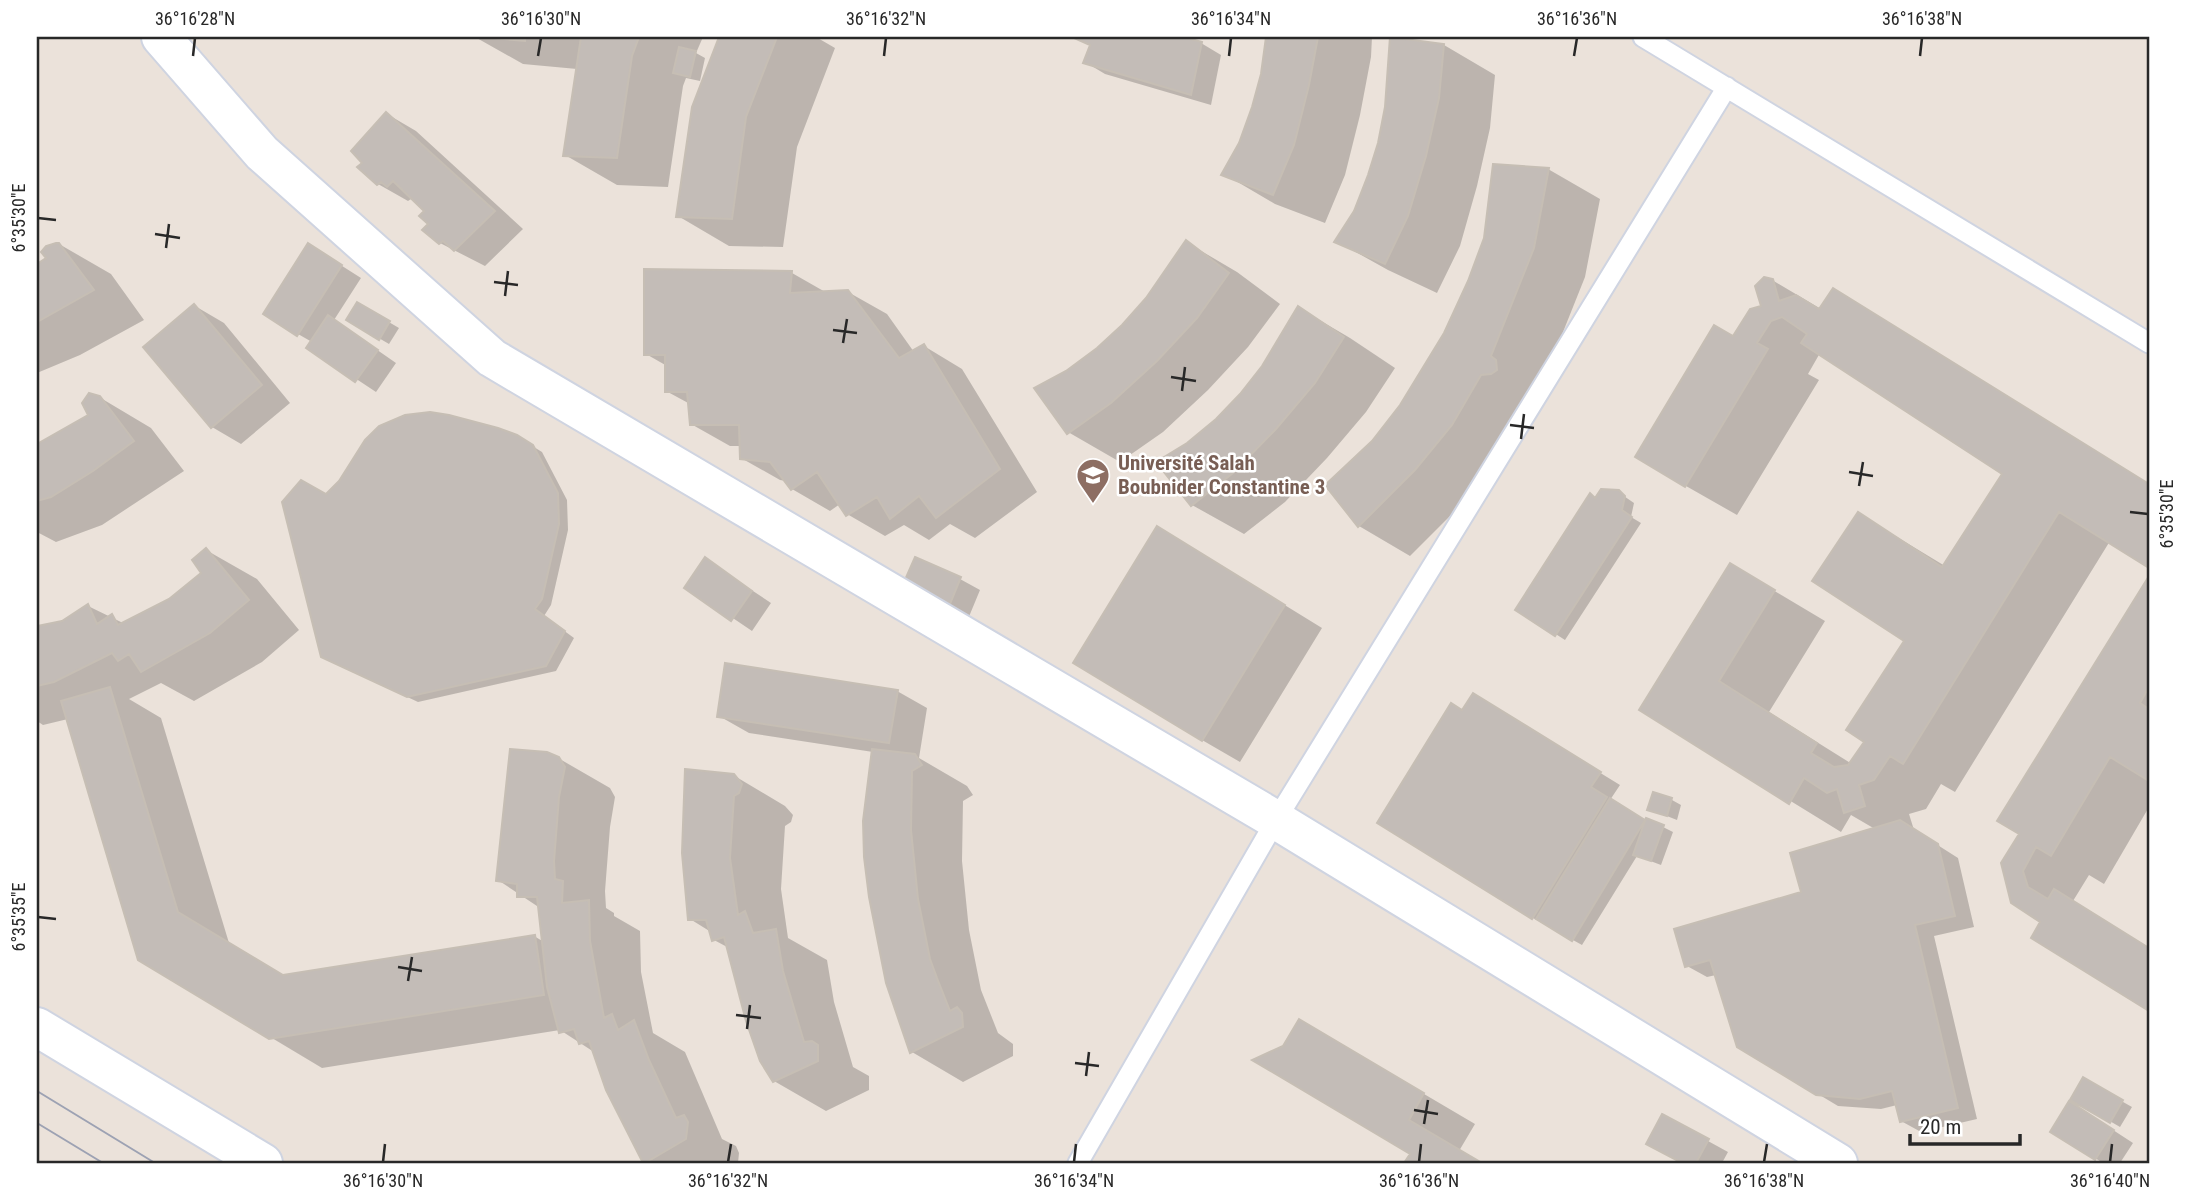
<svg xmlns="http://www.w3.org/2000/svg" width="2186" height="1200" font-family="'Roboto Condensed',sans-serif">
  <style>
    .shadow { fill: #0003 }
    .building { fill: #c3bcb7; stroke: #c6beb4; stroke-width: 2 }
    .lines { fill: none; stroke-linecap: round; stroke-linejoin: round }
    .lane-casing { stroke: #cfd4e1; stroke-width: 23 }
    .street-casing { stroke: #cfd4e1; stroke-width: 42 }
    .secondary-casing { stroke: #cfd4e1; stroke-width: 42 }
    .lane { stroke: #fff; stroke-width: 19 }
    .street { stroke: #fff; stroke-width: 38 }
    .secondary { stroke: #fff; stroke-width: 38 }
    .tram { stroke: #9da2b3; stroke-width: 2 }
    .ticks { fill: none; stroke: #282828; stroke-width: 2.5 }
    .labels { text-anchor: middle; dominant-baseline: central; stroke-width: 5; stroke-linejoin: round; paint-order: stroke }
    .education-label { font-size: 21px; font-weight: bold; fill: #785e54; stroke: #fff; text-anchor: start }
    .neatline { fill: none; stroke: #282828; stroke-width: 2.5 }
    .ticks-label { font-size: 18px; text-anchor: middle; fill: #282828 }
  </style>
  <rect width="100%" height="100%" fill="#ebe2da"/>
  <!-- shadow -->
  <path class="shadow" d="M475,37H703L696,53L705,58L700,81L686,78L683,86L668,187L617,185L565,155L577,69L523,64Z
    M721,37H816L835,48L797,147L783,247L729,246L678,216L694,107Z
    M1073,37H1177L1201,43L1221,55L1211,105L1105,74L1085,62L1092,46Z
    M1267,37H1372L1371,57L1360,115L1345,175L1325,223L1275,204L1224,174L1236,151L1254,108L1262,74Z
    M1392,39L1444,45L1495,75L1490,128L1477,186L1460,246L1437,293L1388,270L1336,241L1355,211L1370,176L1387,108Z
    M387,114L416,131L523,229L485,266L440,243L427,211L411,199L408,201L378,184L365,163Z
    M1548,169L1600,199L1585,277L1541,387L1547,391L1548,399L1466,500L1410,556L1359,526L1373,442L1402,406Z
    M1186,242L1237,272L1280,304L1248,347L1208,390L1163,432L1120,462L1068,432L1067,373L1098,350L1123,326L1147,299Z
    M59,244L111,274L144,320L80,355L37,373V266L49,259Z
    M328,257L361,278L334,320L396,363L376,392L308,347L312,342L298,334Z
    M792,273L827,293L848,292L887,314L914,352L924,346L962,369L1037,492L975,538L950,524L929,540L904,525L885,536L847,514L840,504L830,511L792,489L786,481L780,480L741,458V446H730L691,424L690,404L666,391L667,366L646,354Z
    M1772,280L1821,309L1833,290L2149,484V566L2110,541L1955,792L1941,784L1926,809L1909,814L1914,830L1958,858L1974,927L1934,936L1977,1119L1921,1132L1901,1121L1897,1105L1881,1109L1838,1106L1738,1046L1716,975L1707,977L1687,966L1803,893L1875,829L1851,815L1841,832L1641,709L1731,565L1825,621L1769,712L1852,764L1866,741L1906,640L1859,514L1945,566L2005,474L1820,353L1808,374L1819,380L1737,515L1686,486L1734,338L1763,307Z
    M358,304L399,328L389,344L348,320Z
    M195,306L224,323L290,403L241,444L212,427Z
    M1299,308L1350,338L1395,368L1366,412L1327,458L1285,502L1244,534L1192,505L1188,445L1218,420L1241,395L1263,367Z
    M99,397L151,428L184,471L102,525L56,542L37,532V445L90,415Z
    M516,436L542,452L567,500L568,530L551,605L544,616L574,638L556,671L418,702L333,662L326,497Z
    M1618,492L1634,503L1631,517L1641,523L1565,640L1518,610L1591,495L1597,499Z
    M206,550L257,579L299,630L262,662L194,701L161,683L129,699L161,718L229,943L284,977L534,936L544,942L540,908L498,880L558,758L610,788L615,797L610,827L605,891L606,908L614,913V916L640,931L641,972L653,1033L685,1052L722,1139L736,1146L739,1153L738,1163H645L607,1089L594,1052L560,1030L322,1068L140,959L68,719L43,725L37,721V628L62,623L88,606L125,624L169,601L204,573Z
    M1195,550L1322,628L1240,762L1202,740Z
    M706,560L771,603L752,631L687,587Z
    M960,579L980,590L968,619L923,600Z
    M2149,580V807L2104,884L2089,875L2073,901L2149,948V1009L2033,937L2043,922L2012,902L2021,834L2000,820Z
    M897,691L927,708L919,758L967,786L973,795L963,801L962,861L969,930L981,990L998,1033L1013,1044V1056L963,1082L912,1052L873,752L749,733L719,716Z
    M1493,707L1620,785L1610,800L1646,822L1663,827L1673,832L1661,865L1637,856L1582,945L1533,918L1380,823L1463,712Z
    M733,775L785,806L793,815L791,822L785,826L781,889L788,938L827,960L834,1002L853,1067L869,1076V1090L826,1111L774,1081L729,948L714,940L711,932L690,919Z
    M1672,800L1681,805L1677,820L1649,809Z
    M1351,1051L1475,1124L1459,1151L1480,1163H1406L1412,1153Z
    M2084,1080L2132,1107L2120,1127L2072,1099Z
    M2090,1115L2133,1143L2120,1163H2103L2052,1131Z
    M1708,1141L1728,1152L1722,1163H1684L1648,1143Z"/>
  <!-- building -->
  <path class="building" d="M483,37H525V41Z
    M581,37H639L632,56L617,158L563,156Z
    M719,37H777L746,117L732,219L676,217L692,107Z
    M1072,37H1184L1202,42L1191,95L1083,63L1090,45Z
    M1266,37H1318L1309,85L1294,145L1273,195L1221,175L1239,143L1252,107L1261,74Z
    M1390,37L1444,44L1439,98L1426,156L1408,216L1385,264L1334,242L1354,211L1368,175L1378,143L1385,107Z
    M679,47L696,51L690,77L673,73Z
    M386,112L495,211L454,251L443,241L439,244L422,230L428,224L419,216L424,211L393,181L387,187L381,182L377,185L357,167L362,163L351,151Z
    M1493,164L1549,168L1534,248L1491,356L1496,360L1497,370L1491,374L1481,375L1452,425L1415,470L1358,527L1325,485L1372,441L1400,405L1444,333L1468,281L1484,238Z
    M1186,240L1229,273L1197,318L1157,361L1111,403L1067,434L1034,388L1066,371L1097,348L1122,325L1146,298Z
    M56,243H59L94,290L37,322V264L46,258L41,252L46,246Z
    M308,243L342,265L297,336L263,314Z
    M644,269L792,271L790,293L848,290L899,358L924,344L1000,469L936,518L919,496L890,519L877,497L846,516L817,472L791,490L770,462L740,459L739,425H690L687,392H665V355H644Z
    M1764,277L1773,279L1779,301L1796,295L1819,309L1833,288L2149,484V568L2059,512L1903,764L1890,756L1874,780L1859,785L1865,806L1844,813L1837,789L1827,793L1804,778L1789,804L1639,710L1730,563L1775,590L1719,681L1817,743L1811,753L1834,767L1848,765L1864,742L1846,730L1904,641L1812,581L1858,512L1942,567L2002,474L1801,343L1807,334L1782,317L1771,321L1757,343L1768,349L1685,487L1635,457L1714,325L1733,336L1750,309L1761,306L1755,286Z
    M357,302L390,321L379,340L346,320Z
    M194,304L262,385L211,428L143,347Z
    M1298,306L1344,337L1315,383L1276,429L1233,473L1191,506L1156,462L1187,443L1216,419L1240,394L1262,366Z
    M328,315L378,350L355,382L306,348Z
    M89,393L100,396L134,441L93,471L51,497L37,501V444L88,415L82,403Z
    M430,412L449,415L498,428L517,435L533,445L558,493L559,524L542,599L535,609L565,631L546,666L407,697L321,657L282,502L301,480L326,494L339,481L365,440L379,426L405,415Z
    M1601,489L1619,490L1625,496L1622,510L1632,517L1555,636L1515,610L1590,493L1595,498Z
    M1157,526L1285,605L1202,741L1073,663Z
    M206,548L249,600L210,633L141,672L129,654L118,661L112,653L54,682L37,686V626L62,621L88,604L97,624L112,614L118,625L169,599L201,573L192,560Z
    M705,557L752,591L731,621L684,588Z
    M915,557L961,577L948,609L901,589Z
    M2149,576V687L2140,703L2149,709V781L2110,757L2051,856L2036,847L2023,871L2028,887L2048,899L2054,889L2149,948V1011L2031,938L2040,922L2011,903L2001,863L2019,834L1997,821Z
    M725,663L898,690L889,743L717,717Z
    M110,687L178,912L283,975L535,935L544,995L269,1039L138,960L61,701Z
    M1473,693L1601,772L1591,787L1607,797L1532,919L1377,823L1451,703L1462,710Z
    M510,749L547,752L559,757L565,767L559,797L554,861L555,879L563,881L562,903L589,900L590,941L604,1018L612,1014L618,1030L634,1020L649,1060L676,1118L684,1115L688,1122L686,1139L645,1163H643L606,1090L589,1041L579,1044L574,1029L559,1033L547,987L537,897H517V884L496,881Z
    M872,749L915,754L922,765L912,771L911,830L918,899L930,959L937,978L950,1011L957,1007L962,1013L963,1027L910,1053L886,983L869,897L864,857L863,821Z
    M685,769L734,774L742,784L739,793L734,796L730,858L738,915L745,911L753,933L776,929L783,971L804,1042L812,1041L818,1045V1061L773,1082L760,1061L746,1021L724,937L712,941L706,920H688L682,853Z
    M1653,792L1672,798L1667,816L1647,810Z
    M1610,798L1645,820L1572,941L1536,919Z
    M1646,818L1664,825L1651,861L1633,855Z
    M1900,820L1938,844L1955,916L1915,925L1958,1108L1900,1122L1892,1091L1860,1099L1816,1095L1737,1047L1710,960L1685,967L1674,929L1801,892L1790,853Z
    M1299,1019L1424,1093L1409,1120L1482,1163H1404L1410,1154L1252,1060L1283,1046Z
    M2083,1077L2123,1100L2110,1123L2070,1100Z
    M2069,1101L2114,1130L2095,1160L2050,1132Z
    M1662,1114L1709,1139L1696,1163H1682L1646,1144Z"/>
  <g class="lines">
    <defs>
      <path id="lane" d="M1643,37L2149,343
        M1078,1163L1276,820L1727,87"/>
      <path id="street" d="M161,37L262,153L492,358L1276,820L1838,1163"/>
      <path id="secondary" d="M37,1027L263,1163"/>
    </defs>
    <!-- lane casing -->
    <use href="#lane" class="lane-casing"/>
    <!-- street casing -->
    <use href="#street" class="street-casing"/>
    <!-- secondary casing -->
    <use href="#secondary" class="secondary-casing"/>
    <!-- lane -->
    <use href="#lane" class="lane"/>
    <!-- street -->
    <use href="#street" class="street"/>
    <!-- secondary -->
    <use href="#secondary" class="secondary"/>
    <!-- tram -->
    <path class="tram" d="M37,1091L155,1163
      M37,1123L103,1163"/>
  </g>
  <!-- ticks -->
  <path class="ticks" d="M193,56L195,38M538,56L541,38M884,56L886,38M1229,56L1231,38M1574,56L1577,38M1920,56L1922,38M38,218L56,220M155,234L180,238M166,248L169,224M494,282L518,285M505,296L508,271M833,330L857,333M843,343L847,319M1171,377L1196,381M1182,391L1185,367M1510,425L1534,428M1521,439L1524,414M1849,472L1873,476M1859,486L1863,462M2130,512L2148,514M38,917L56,919M398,967L422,971M408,981L412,957M736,1015L761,1018M747,1029L750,1005M1075,1063L1099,1066M1086,1076L1089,1052M1414,1110L1438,1114M1424,1124L1428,1100M383,1162L385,1144M728,1162L731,1144M1074,1162L1076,1144M1419,1162L1421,1144M1764,1162L1767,1144M2110,1162L2112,1144"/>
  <!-- icons -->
  <defs>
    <symbol id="university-pin" viewBox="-11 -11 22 30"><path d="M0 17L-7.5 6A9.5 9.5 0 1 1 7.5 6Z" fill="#8d6e63" stroke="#fff"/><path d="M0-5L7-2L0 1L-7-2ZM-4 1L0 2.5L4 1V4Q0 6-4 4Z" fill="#fff"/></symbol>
  </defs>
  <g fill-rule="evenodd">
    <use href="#university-pin" x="1074" y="456" width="38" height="52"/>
  </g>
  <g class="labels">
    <!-- education labels -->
    <g class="education-label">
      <text x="1118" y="463">Université Salah<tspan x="1118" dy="24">Boubnider Constantine 3</tspan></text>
    </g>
  </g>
  <!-- border -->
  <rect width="2186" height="1200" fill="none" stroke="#ffffff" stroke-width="77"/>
  <!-- scale -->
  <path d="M1910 1134v10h110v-10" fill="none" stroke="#282828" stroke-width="3.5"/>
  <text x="1920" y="1134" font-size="21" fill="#282828" stroke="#ffffff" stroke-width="5" paint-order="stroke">20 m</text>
  <rect x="38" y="38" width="2110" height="1124" class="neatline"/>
  <g class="ticks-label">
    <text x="195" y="25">36°16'28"N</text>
    <text x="541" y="25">36°16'30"N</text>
    <text x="886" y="25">36°16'32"N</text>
    <text x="1231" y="25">36°16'34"N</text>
    <text x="1577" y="25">36°16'36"N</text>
    <text x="1922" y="25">36°16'38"N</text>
    <text transform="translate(19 218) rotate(-90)" y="6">6°35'30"E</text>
    <text transform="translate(2167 514) rotate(-90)" y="6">6°35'30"E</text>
    <text transform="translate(19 917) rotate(-90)" y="6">6°35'35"E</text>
    <text x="383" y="1187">36°16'30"N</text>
    <text x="728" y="1187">36°16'32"N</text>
    <text x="1074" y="1187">36°16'34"N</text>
    <text x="1419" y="1187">36°16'36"N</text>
    <text x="1764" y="1187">36°16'38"N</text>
    <text x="2110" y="1187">36°16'40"N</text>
  </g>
</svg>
